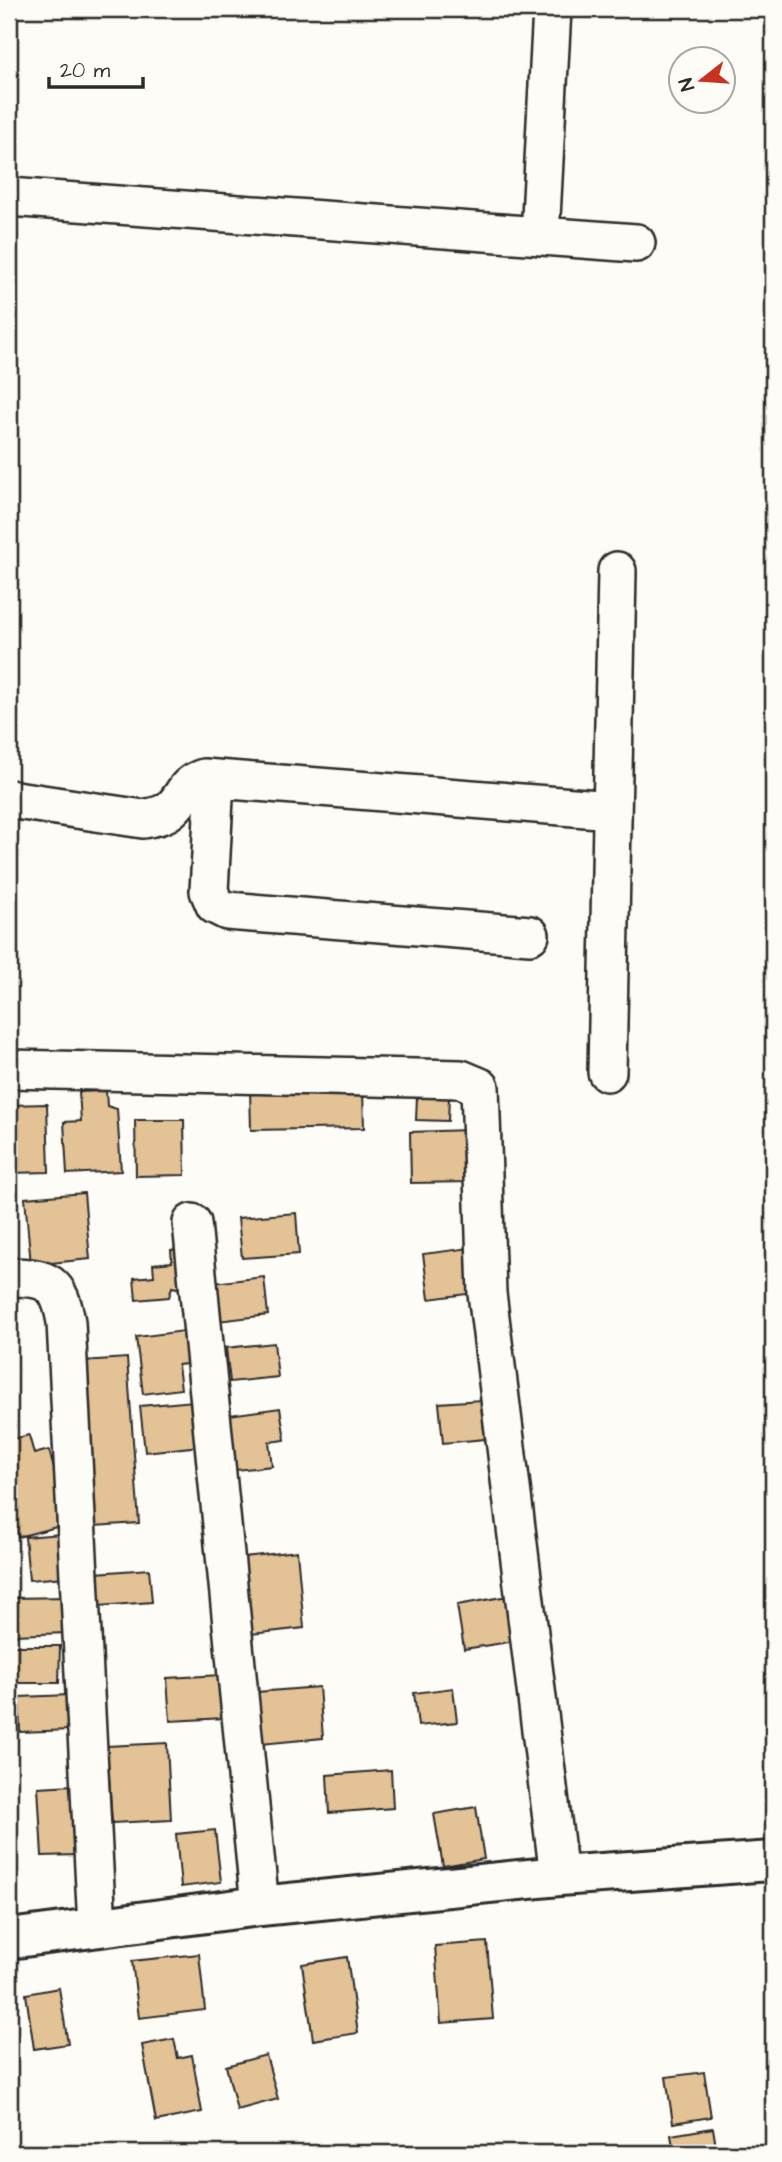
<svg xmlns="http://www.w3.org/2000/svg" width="782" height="2162" font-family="'Architects Daughter',sans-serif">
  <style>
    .building { fill: #e3c295; stroke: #2b2b2b; stroke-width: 2 }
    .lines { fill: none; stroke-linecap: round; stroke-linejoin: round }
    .minor-casing { stroke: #2b2b2b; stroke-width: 42 }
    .tertiary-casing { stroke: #2b2b2b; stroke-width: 44 }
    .minor { stroke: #fdfcf7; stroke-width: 37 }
    .tertiary { stroke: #fdfcf7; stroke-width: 38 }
  </style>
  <rect width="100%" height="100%" fill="#fdfcf7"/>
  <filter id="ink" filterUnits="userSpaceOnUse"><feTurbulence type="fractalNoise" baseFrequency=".0143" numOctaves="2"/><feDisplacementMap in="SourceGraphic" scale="14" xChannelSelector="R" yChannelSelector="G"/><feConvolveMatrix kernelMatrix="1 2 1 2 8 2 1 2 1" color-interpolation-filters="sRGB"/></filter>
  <g filter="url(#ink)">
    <!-- building -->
    <path class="building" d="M363,1088L364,1128L251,1130L250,1089Z
      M106,1091L107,1106L117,1109L121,1171L67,1174L64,1122L81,1121L79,1092Z
      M417,1096L449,1097L448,1121L416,1120Z
      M47,1104L49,1172L9,1173V1105Z
      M135,1120H184L185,1175L136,1176Z
      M468,1130L470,1182L411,1183L410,1132Z
      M84,1193L90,1259L31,1265L25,1198Z
      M296,1213L299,1254L242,1258L238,1218Z
      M470,1248L475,1293L429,1299L423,1254Z
      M183,1249L187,1290L172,1287L169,1297L136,1300L134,1278L154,1276L153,1264L172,1262L171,1250Z
      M264,1277L268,1315L218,1321L213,1283Z
      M192,1330L197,1363L178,1365L181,1389L143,1394L136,1337Z
      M274,1343L278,1377L230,1382L226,1348Z
      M127,1358L139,1523L94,1526L83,1361Z
      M481,1400L485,1439L443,1443L439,1403Z
      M194,1401L200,1446L145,1452L140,1406Z
      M280,1408L285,1440L269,1442L272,1466L236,1470L229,1415Z
      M29,1435L34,1454L49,1450L68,1524L18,1537L9,1502V1440Z
      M61,1534L65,1577L29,1580L25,1537Z
      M297,1551L304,1628L252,1634L244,1557Z
      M149,1569L152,1602L99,1606L96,1573Z
      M508,1596L516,1641L464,1649L457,1605Z
      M66,1597L67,1633L14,1635L12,1598Z
      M12,1646H60L59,1683H12Z
      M222,1675L225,1718L170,1721L167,1678Z
      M319,1687L323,1738L261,1744L257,1692Z
      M453,1688L457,1722L418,1726L414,1693Z
      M70,1695L71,1730L20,1732L19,1697Z
      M167,1743L171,1820L112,1823L107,1746Z
      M391,1770L393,1808L329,1813L327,1775Z
      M73,1785L77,1855L42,1856L38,1787Z
      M476,1807L484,1859L443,1866L434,1814Z
      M215,1830L221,1882L181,1887L176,1834Z
      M487,1942L493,2019L441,2023L435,1946Z
      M199,1954L205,2010L139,2018L132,1961Z
      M347,1957L358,2033L313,2040L302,1964Z
      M59,1988L68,2044L34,2049L26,1994Z
      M174,2039L178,2058L192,2055L202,2112L156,2121L142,2045Z
      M266,2055L278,2099L237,2110L226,2066Z
      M704,2072L711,2117L673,2123L666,2077Z
      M713,2128L717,2153H674L671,2135Z"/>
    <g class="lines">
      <defs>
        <path id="minor" d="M9,197L636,243
          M540,236L552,9
          M215,780L209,891L215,905L227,911L530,935
          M9,799L143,819C153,817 163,816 171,809C186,796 182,785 204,778L612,810
          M9,1069L461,1079L480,1087L487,1293L559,1876
          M607,1072L617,571
          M192,1223L260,1906
          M9,1277C48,1277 59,1282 66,1322L97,1927"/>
        <path id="tertiary" d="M9,1939L260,1906L559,1876L773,1861"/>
      </defs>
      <!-- minor casing -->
      <use href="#minor" class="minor-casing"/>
      <!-- tertiary casing -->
      <use href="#tertiary" class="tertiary-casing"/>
      <!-- minor -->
      <use href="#minor" class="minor"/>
      <!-- tertiary -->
      <use href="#tertiary" class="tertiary"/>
    </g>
  </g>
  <!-- margin -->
  <rect width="782" height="2162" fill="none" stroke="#fdfcf7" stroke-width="35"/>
  <rect x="18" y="18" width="747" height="2127" fill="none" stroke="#2b2b2b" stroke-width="2.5" filter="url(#ink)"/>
  <!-- north arrow -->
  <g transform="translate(702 80) rotate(253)"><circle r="33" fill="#fdfcf7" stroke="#a9a8a5" stroke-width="2"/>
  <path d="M0-5L12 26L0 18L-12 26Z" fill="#c8321e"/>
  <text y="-10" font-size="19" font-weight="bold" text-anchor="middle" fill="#2b2b2b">N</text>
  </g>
  <!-- scale -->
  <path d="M49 77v10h94v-10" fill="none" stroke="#2b2b2b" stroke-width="3.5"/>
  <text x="60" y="77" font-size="21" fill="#2b2b2b" stroke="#fdfcf7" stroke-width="5" paint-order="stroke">20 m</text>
</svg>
